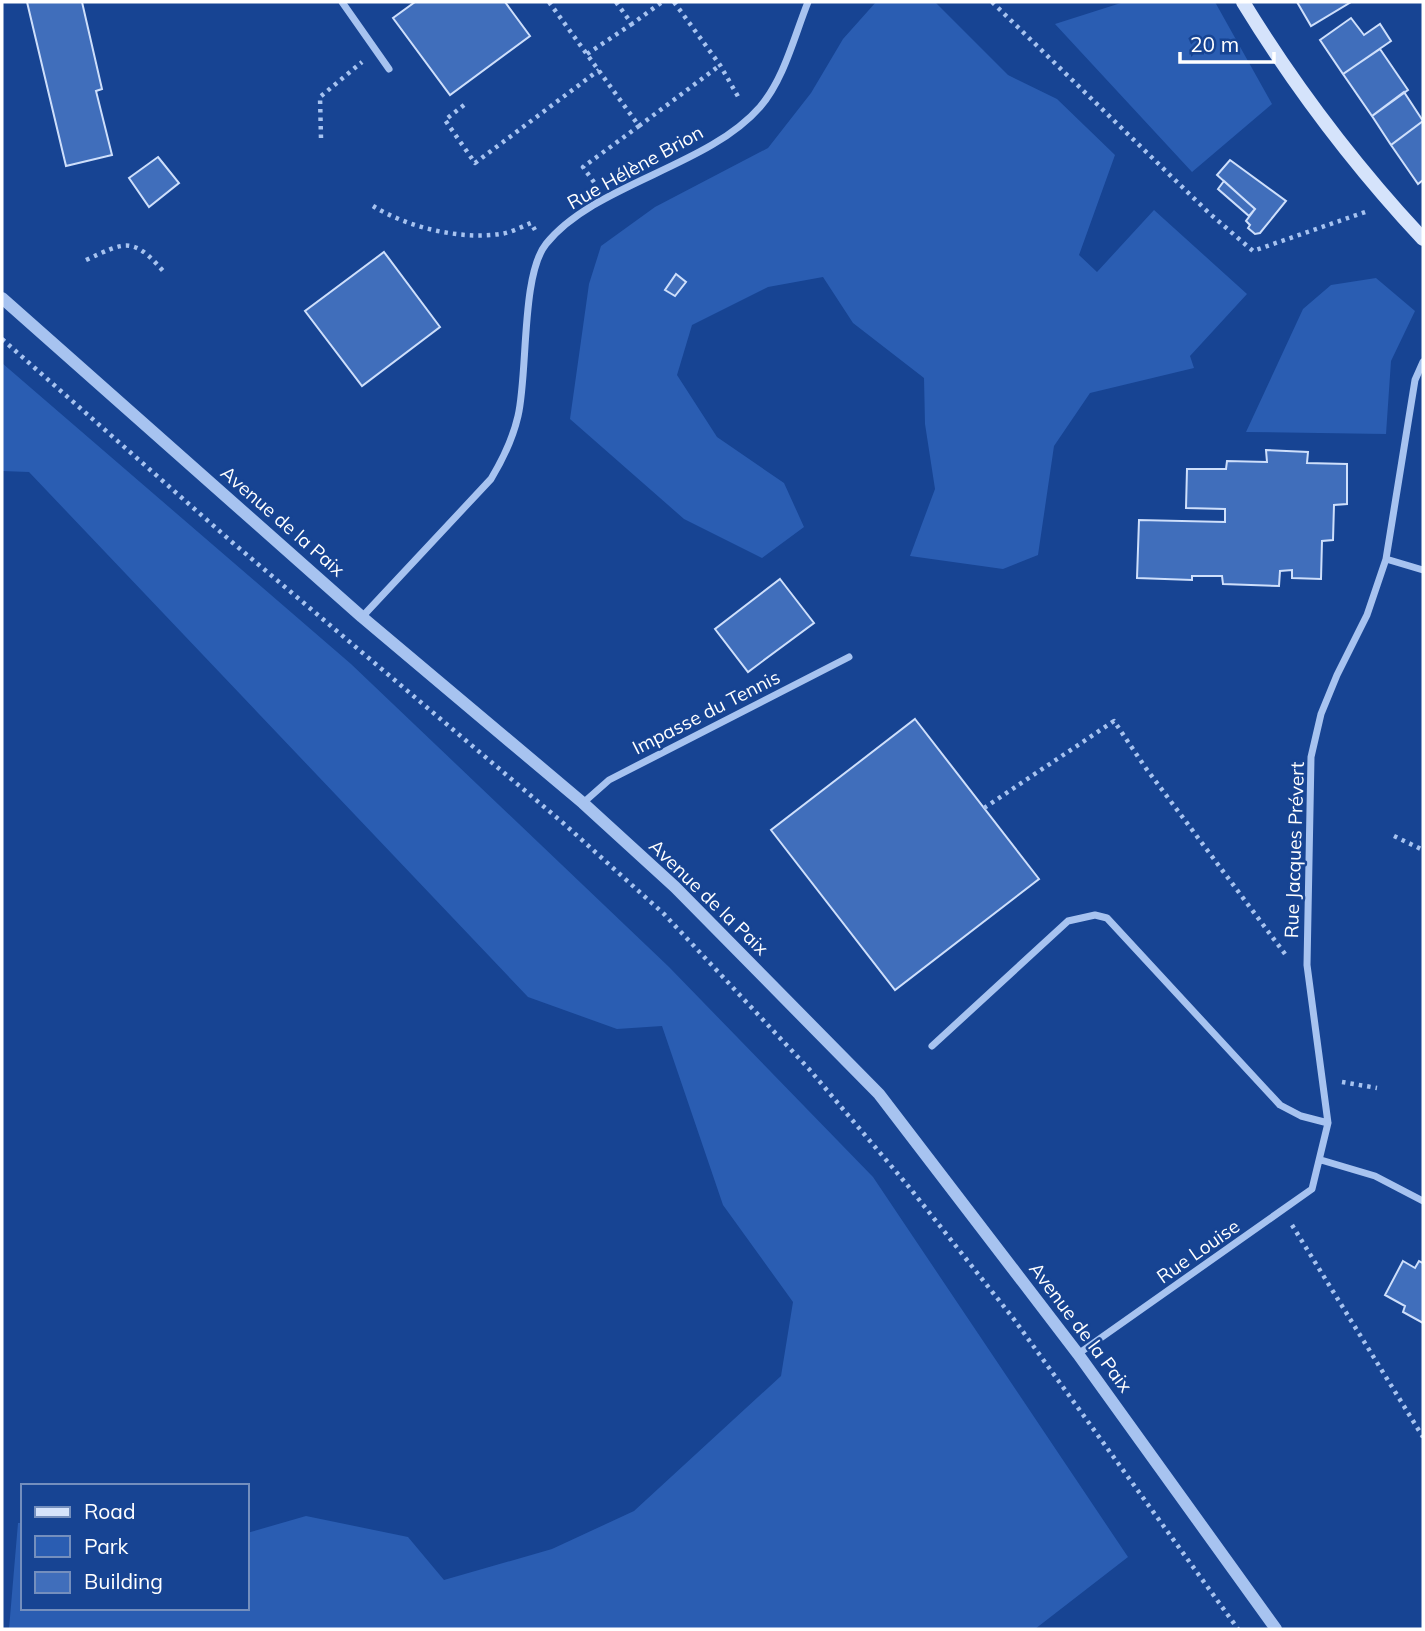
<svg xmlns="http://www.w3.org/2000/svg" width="1425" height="1631" font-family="Mulish,sans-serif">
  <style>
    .green { fill: #2a5db2 }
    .building { fill: #406ebb; stroke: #cedffb; stroke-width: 2 }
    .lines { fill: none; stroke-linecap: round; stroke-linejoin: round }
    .path { stroke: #a7c3f0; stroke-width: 4.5; stroke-dasharray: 3.5 5; stroke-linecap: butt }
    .minor { stroke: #a7c3f0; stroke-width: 7 }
    .tertiary { stroke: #a7c3f0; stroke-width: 12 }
    .secondary { stroke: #d5e3fb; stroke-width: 14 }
    .labels { text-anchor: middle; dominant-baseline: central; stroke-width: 5; stroke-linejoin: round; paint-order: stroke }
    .street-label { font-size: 19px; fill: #fff; stroke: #174493 }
  </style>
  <rect width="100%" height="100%" fill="#174493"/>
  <!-- green -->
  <path class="green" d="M876,2H935L1008,75L1057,99L1115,155L1079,255L1097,272L1154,210L1247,294L1190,356L1194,368L1090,393L1054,446L1038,555L1003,569L910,556L935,489L925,424L924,378L853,323L823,277L768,287L692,325L677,375L717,437L784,483L804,527L762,558L684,519L570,419L589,284L601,246L655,207L768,148L811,93L843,39Z
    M1124,2H1215L1272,104L1192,172L1055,24Z
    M1376,278L1415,311L1391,361L1386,434L1246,432L1303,309L1331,285Z
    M2,363L351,664L669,967L873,1177L1128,1557L1035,1629H9L18,1523H23V1608H247V1533L306,1516L408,1537L444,1580L552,1549L634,1511L781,1376L793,1302L723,1205L662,1026L617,1029L528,997L29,472L2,471Z"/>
  <!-- building -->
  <path class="building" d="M27,2H82L102,89L96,91L112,155L66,166Z
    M415,2H505L530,36L450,95L393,18Z
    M1297,2H1351L1311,26Z
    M1351,18L1364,35L1380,24L1391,41L1343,74L1320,40Z
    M1380,49L1408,90L1372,116L1343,74Z
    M1404,92L1423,121L1391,145L1372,116Z
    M1423,121V180L1418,184L1391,145Z
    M158,157L179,183L149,207L129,178Z
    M1230,160L1286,201L1260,233L1255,234L1248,228L1250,225L1246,221L1255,209L1217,175Z
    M1224,181L1255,209L1249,216L1218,189Z
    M384,252L440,327L362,386L305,311Z
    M676,274L686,282L675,296L665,290Z
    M1266,450L1308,452L1307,463L1347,464V504L1334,505L1333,540L1322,541L1321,579L1292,578V570L1280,571L1279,586L1223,584L1222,576H1192V580L1137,578L1139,520L1225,522V509L1186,508L1187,469H1226L1227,461L1267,462Z
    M780,579L814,623L748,672L715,629Z
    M915,719L1039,879L895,990L771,830Z
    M1403,1261L1415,1268L1419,1261L1423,1263V1323L1403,1312L1405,1306L1385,1295Z"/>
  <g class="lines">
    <!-- path -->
    <path class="path" d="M549,2L639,126L583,167L596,185
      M616,2L632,24L662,2
      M674,2L720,65L740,100
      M992,2L1209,213L1253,251L1368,211
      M587,54L632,24
      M464,105L445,120L475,163L599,70
      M639,126L719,66
      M321,138L320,97L362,62
      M373,206C407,227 459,240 500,234C510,233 521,227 531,223L535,230
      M86,260C125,242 133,236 163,271
      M2,339L233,543L562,822L664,914L809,1069L909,1187L1013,1318L1238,1629
      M984,808L1114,721L1145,767L1288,958
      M1394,836L1423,850
      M1342,1082L1377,1088
      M1292,1225L1423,1437"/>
    <!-- minor -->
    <path class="minor" d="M342,2L389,69
      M1386,559L1423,570
      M362,617L491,479C503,459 513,438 518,416C528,374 521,275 546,244C594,184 708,167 760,107C784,79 794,37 808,2
      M583,803L609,780L849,657
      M932,1046L1068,921L1095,915L1107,918L1280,1105L1301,1116L1328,1123
      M1321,1160L1375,1176L1423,1201
      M1078,1354L1312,1189L1328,1123L1307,965L1311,757L1321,714L1337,675L1367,615L1386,559L1415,380L1423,362"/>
    <!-- tertiary -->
    <path class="tertiary" d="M2,298L362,617L583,803L675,887L879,1094L1078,1354L1276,1629"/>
    <!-- secondary -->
    <path class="secondary" d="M1243,2C1295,87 1355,166 1423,239"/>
  </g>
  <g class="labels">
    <!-- street labels -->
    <g class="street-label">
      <text transform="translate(635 167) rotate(-29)">Rue Hélène Brion</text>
      <text transform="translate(283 521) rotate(41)">Avenue de la Paix</text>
      <text transform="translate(706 712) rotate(-27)">Impasse du Tennis</text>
      <text transform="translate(1294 850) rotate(-88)">Rue Jacques Prévert</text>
      <text transform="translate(709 897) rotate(44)">Avenue de la Paix</text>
      <text transform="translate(1198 1251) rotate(-35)">Rue Louise</text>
      <text transform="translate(1081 1327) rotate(53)">Avenue de la Paix</text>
    </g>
  </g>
  <!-- border -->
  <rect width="1425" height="1631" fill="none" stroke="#ffffff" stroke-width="7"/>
  <!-- legend -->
  <rect x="21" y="1484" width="228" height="126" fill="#174493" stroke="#748fbe" stroke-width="2"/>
  <rect x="35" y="1507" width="35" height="10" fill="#d5e3fb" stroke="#748fbe" stroke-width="2"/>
  <text x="84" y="1519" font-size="21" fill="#ffffff">Road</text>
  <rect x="35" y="1536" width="35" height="21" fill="#2a5db2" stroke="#748fbe" stroke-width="2"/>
  <text x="84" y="1554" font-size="21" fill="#ffffff">Park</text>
  <rect x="35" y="1572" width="35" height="21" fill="#406ebb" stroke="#748fbe" stroke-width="2"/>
  <text x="84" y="1589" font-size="21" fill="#ffffff">Building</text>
  <!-- scale -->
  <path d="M1180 52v10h94v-10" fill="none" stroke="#ffffff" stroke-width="3.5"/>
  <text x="1190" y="52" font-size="21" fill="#ffffff" stroke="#174493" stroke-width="5" paint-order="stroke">20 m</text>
</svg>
